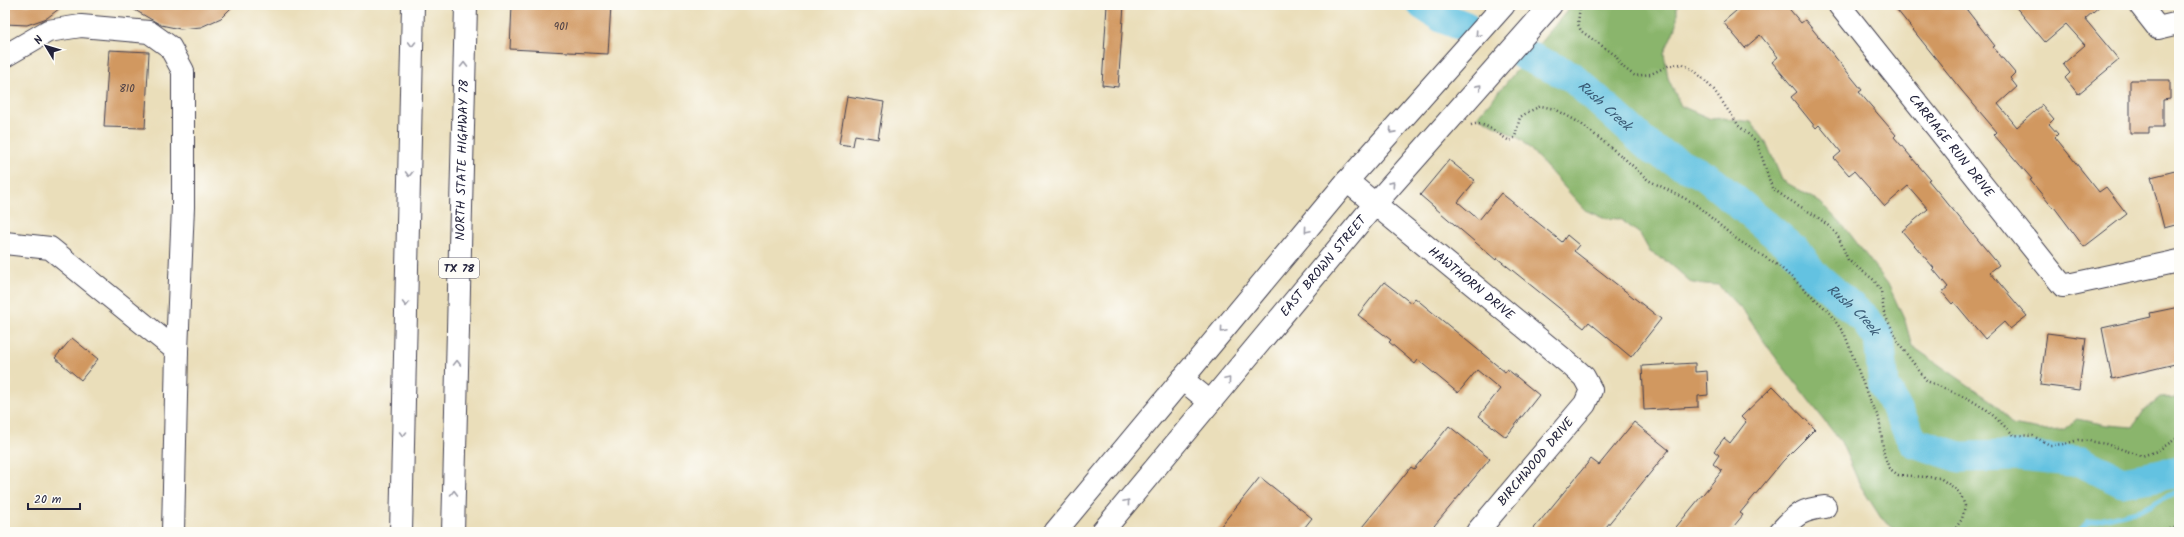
<svg xmlns="http://www.w3.org/2000/svg" width="2184" height="537" font-family="Kalam,sans-serif">
  <style>
    .forest { fill: #8ab56c; stroke: #566c54 }
    .lines { fill: none; stroke-linecap: round; stroke-linejoin: round }
    .stream { stroke: #63c2e1; stroke-width: 5 }
    .river { stroke: #63c2e1; stroke-width: 31 }
    .building { fill: #d19860 }
    .minor-casing { stroke: #403e4e; stroke-width: 24 }
    .major-casing { stroke: #403e4e; stroke-width: 24 }
    .path { stroke: #403e4e; stroke-width: 2.5; stroke-dasharray: 1 3; stroke-linecap: butt }
    .minor { stroke: #fff; stroke-width: 22 }
    .major { stroke: #fff; stroke-width: 22 }
    .oneway { stroke: #9c9ca7 }
    .labels { text-anchor: middle; dominant-baseline: central; stroke-width: 3; stroke-linejoin: round; paint-order: stroke }
    .number-label { font-size: 11px; fill: #4e4044 }
    .shield { fill: #fdfcf7; stroke: #646373; stroke-width: 1 }
    .shield-label { font-size: 12px; font-weight: bold; fill: #22223b }
    .street-label { font-size: 13px; fill: #22223b; stroke: #fdfcf7 }
    .water-label { font-size: 14px; font-style: italic; fill: #395a75; stroke: #fdfcf7 }
  </style>
  <rect width="100%" height="100%" fill="#fdfcf7"/>
  <filter id="ink" filterUnits="userSpaceOnUse"><feTurbulence type="fractalNoise" baseFrequency=".025" numOctaves="2"/><feDisplacementMap in="SourceGraphic" scale="8" xChannelSelector="R" yChannelSelector="G"/><feConvolveMatrix kernelMatrix="1 2 1 2 8 2 1 2 1" color-interpolation-filters="sRGB"/></filter>
  <filter id="wash" filterUnits="userSpaceOnUse"><feTurbulence type="fractalNoise" baseFrequency=".012" numOctaves="4" result="noise"/><feDisplacementMap in="SourceGraphic" scale="16" xChannelSelector="R" yChannelSelector="G"/><feGaussianBlur stdDeviation="0.9" result="paint"/><feColorMatrix in="noise" values="0 0 0 0 0 0 0 0 0 0 0 0 0 0 0 0 0 1.4 0 .05"/><feComposite in="paint" operator="in"/></filter>
  <g filter="url(#wash)">
    <rect width="100%" height="100%" fill="#eadeba"/>
    <!-- forest -->
    <path class="forest" d="M1572,5H1677V24L1664,53L1668,78L1681,106L1711,119L1723,118L1751,122L1766,142L1782,180L1821,203L1847,230L1888,284L1905,321L1912,346L1997,405L2012,425L2045,431L2063,430L2077,419L2107,425L2133,427L2143,412L2160,398L2179,397V532H1898L1881,518L1860,485L1841,442L1770,350L1745,313L1718,285L1692,283L1668,262L1650,252L1640,234L1620,219L1603,218L1585,210L1522,140L1478,116Z"/>
    <g class="lines">
      <!-- stream -->
      <path class="stream" d="M2077,532L2087,523L2141,510L2179,490"/>
      <!-- river -->
      <g class="river">
        <path d="M1423,5L1443,18L1464,26"/>
        <path id="s1" d="M1522,54L1571,76L1653,150L1707,177L1797,252L1812,273L1865,319L1879,338L1884,386L1914,442L1960,457L2019,456L2082,462L2122,482L2179,472"/>
      </g>
    </g>
    <g id="blocks">
      <!-- building -->
      <path class="building" d="M5,5H64L47,18L27,25L5,24Z
        M126,5H234L221,18L201,27L180,29L161,25Z
        M512,5H611L608,54L510,49Z
        M1107,5H1124L1118,87L1102,85Z
        M1743,5H1786L1801,23L1805,20L1862,90L1859,92L1896,135L1894,137L1930,179L1928,180L1999,265L1990,272L2027,316L2010,329L2004,322L1985,339L1954,302L1952,304L1942,292L1948,287L1933,269L1934,268L1902,231L1928,209L1908,186L1885,206L1854,171L1849,175L1834,158L1841,152L1819,125L1816,128L1791,97L1797,92L1772,62L1778,57L1760,35L1745,48L1723,22Z
        M1893,5H1963L1995,46L1993,47L2015,73L2010,78L2017,87L1998,104L2017,127L2042,105L2054,119L2049,124L2058,134L2055,137L2099,192L2106,187L2127,214L2084,247L2054,207L2053,208L2030,180L2032,179L1994,135L1997,132L1962,91Z
        M2014,5H2101L2085,19L2119,60L2078,94L2065,78L2070,73L2063,64L2085,45L2066,24L2045,42Z
        M109,50L149,52L145,128L104,127Z
        M2130,80H2170V99L2163,100V127H2149V133H2130Z
        M847,96L884,102L878,139L855,135L853,146L839,144Z
        M1449,160L1475,181L1458,202L1479,220L1501,193L1562,242L1567,235L1579,245L1574,251L1661,319L1631,357L1589,322L1584,328L1497,258L1496,260L1420,195Z
        M2179,170V224L2164,228L2151,177Z
        M1384,282L1411,303L1415,298L1505,372L1507,369L1539,395L1506,437L1479,416L1500,389L1477,370L1458,393L1418,360L1415,364L1389,342L1391,340L1358,315Z
        M2179,307V363L2112,379L2102,328L2151,317L2150,313Z
        M2047,333L2086,338L2079,390L2040,385Z
        M72,338L98,359L81,380L55,358Z
        M1695,363V372L1707,371L1708,395L1698,396V407L1644,410L1642,366Z
        M1773,386L1815,429L1783,461L1740,513L1743,515L1729,532H1672L1722,471L1713,464L1719,455L1714,451L1724,438L1730,443L1746,422L1741,417Z
        M1634,422L1669,450L1602,532H1531L1591,459L1599,465Z
        M1449,426L1490,459L1429,532H1358L1411,467L1414,469Z
        M1260,477L1312,518L1301,532H1216Z"/>
    </g>
  </g>
  <g filter="url(#ink)">
    <use href="#blocks" fill-opacity="0" stroke="#403e4e" stroke-width="1"/>
    <g class="lines">
      <defs>
        <g id="minor">
          <path id="s2" d="M1839,5L2063,286L2179,261"/>
          <path d="M2140,5L2158,28L2179,23"/>
          <path d="M5,56L48,31L81,26L149,32L170,47L183,71V207L177,351"/>
          <path id="s3" d="M1347,181L1573,367L1584,377L1591,390L1585,404L1579,411L1477,532"/>
          <path d="M5,243L50,248L177,351L173,532"/>
          <path d="M1780,532C1795,515 1802,509 1825,507"/>
        </g>
        <g id="major">
          <path d="M1182,379L1210,402"/>
          <path d="M401,532L413,5"/>
          <path id="s4" d="M453,532L466,5"/>
          <path d="M1055,532L1347,181L1504,5"/>
          <path id="s5" d="M1102,532L1375,204L1551,5"/>
        </g>
      </defs>
      <!-- minor casing -->
      <use href="#minor" class="minor-casing"/>
      <!-- major casing -->
      <use href="#major" class="major-casing"/>
      <!-- path -->
      <path class="path" d="M1580,5L1578,24L1581,31L1615,55L1623,67L1635,76L1651,74L1670,65L1683,64L1695,71L1714,90L1739,126L1757,142L1772,188L1786,198L1816,216L1831,228L1838,236L1848,260L1874,280L1881,291L1884,313L1892,329L1902,348L1927,381L1969,399L1987,410L2014,435L2033,436L2050,445L2065,444L2078,440L2089,441L2106,444L2142,456L2157,451L2179,437
        M1471,125C1485,120 1498,135 1510,141L1515,137L1520,117L1530,111L1541,106L1555,109L1580,123L1624,158L1648,180L1694,203L1735,238L1780,267L1799,284L1828,311L1845,335L1870,402L1879,418L1884,454L1889,468L1898,475L1940,478L1957,490L1962,498L1965,506L1962,519L1953,532
        M2154,532L2179,527"/>
      <!-- minor -->
      <use href="#minor" class="minor"/>
      <!-- major -->
      <use href="#major" class="major"/>
    </g>
    <!-- one-way arrows -->
    <defs><path id="oneway-chevron" d="M-2-3.5L2.5 0L-2 3.5" fill="none" stroke-width="1.6" stroke-linecap="round" stroke-linejoin="round"/></defs>
    <g class="oneway">
      <use href="#oneway-chevron" transform="translate(1478 34) rotate(132)"/>
      <use href="#oneway-chevron" transform="translate(412 44) rotate(91)"/>
      <use href="#oneway-chevron" transform="translate(464 65) rotate(-89)"/>
      <use href="#oneway-chevron" transform="translate(1479 87) rotate(-48)"/>
      <use href="#oneway-chevron" transform="translate(1392 131) rotate(132)"/>
      <use href="#oneway-chevron" transform="translate(409 174) rotate(91)"/>
      <use href="#oneway-chevron" transform="translate(1392 184) rotate(-48)"/>
      <use href="#oneway-chevron" transform="translate(1307 230) rotate(130)"/>
      <use href="#oneway-chevron" transform="translate(406 304) rotate(91)"/>
      <use href="#oneway-chevron" transform="translate(1223 330) rotate(130)"/>
      <use href="#oneway-chevron" transform="translate(457 363) rotate(-89)"/>
      <use href="#oneway-chevron" transform="translate(1228 380) rotate(-50)"/>
      <use href="#oneway-chevron" transform="translate(403 434) rotate(91)"/>
      <use href="#oneway-chevron" transform="translate(454 493) rotate(-89)"/>
      <use href="#oneway-chevron" transform="translate(1127 502) rotate(-50)"/>
    </g>
  </g>
  <g class="labels">
    <!-- number labels -->
    <g class="number-label">
      <text x="561" y="27">901</text>
      <text x="127" y="89">810</text>
    </g>
    <!-- shield labels -->
    <rect class="shield" x="439" y="258" width="40" height="20" rx="3"/>
    <g class="shield-label">
      <text x="459" y="268">TX 78</text>
    </g>
    <!-- street labels -->
    <g class="street-label">
      <text stroke="none"><textPath href="#s2" startOffset="180">CARRIAGE RUN DRIVE</textPath></text>
      <text stroke="none"><textPath href="#s4" startOffset="372">NORTH STATE HIGHWAY 78</textPath></text>
      <text stroke="none"><textPath href="#s5" startOffset="346">EAST BROWN STREET</textPath></text>
      <text stroke="none"><textPath href="#s3" startOffset="161">HAWTHORN DRIVE</textPath></text>
      <text transform="translate(1536 462) rotate(-50)">BIRCHWOOD DRIVE</text>
    </g>
    <!-- water labels -->
    <g class="water-label">
      <text stroke="none"><textPath href="#s1" startOffset="99">Rush Creek</textPath></text>
      <text stroke="none"><textPath href="#s1" startOffset="423">Rush Creek</textPath></text>
    </g>
  </g>
  <!-- margin -->
  <rect width="2184" height="537" fill="none" stroke="#fdfcf7" stroke-width="20"/>
  <!-- north arrow -->
  <g transform="translate(46 46) rotate(308)" stroke="#fdfcf7" stroke-width="3" paint-order="stroke">
  <path d="M0-3L7 15L0 10L-7 15Z" fill="#22223b"/>
  <text y="-6" font-size="11" font-weight="bold" text-anchor="middle" fill="#22223b">N</text>
  </g>
  <!-- scale -->
  <path d="M28 503v6h52v-6" fill="none" stroke="#22223b" stroke-width="2"/>
  <text x="34" y="503" font-size="12" fill="#22223b" stroke="#fdfcf7" stroke-width="3" paint-order="stroke">20 m</text>
</svg>
